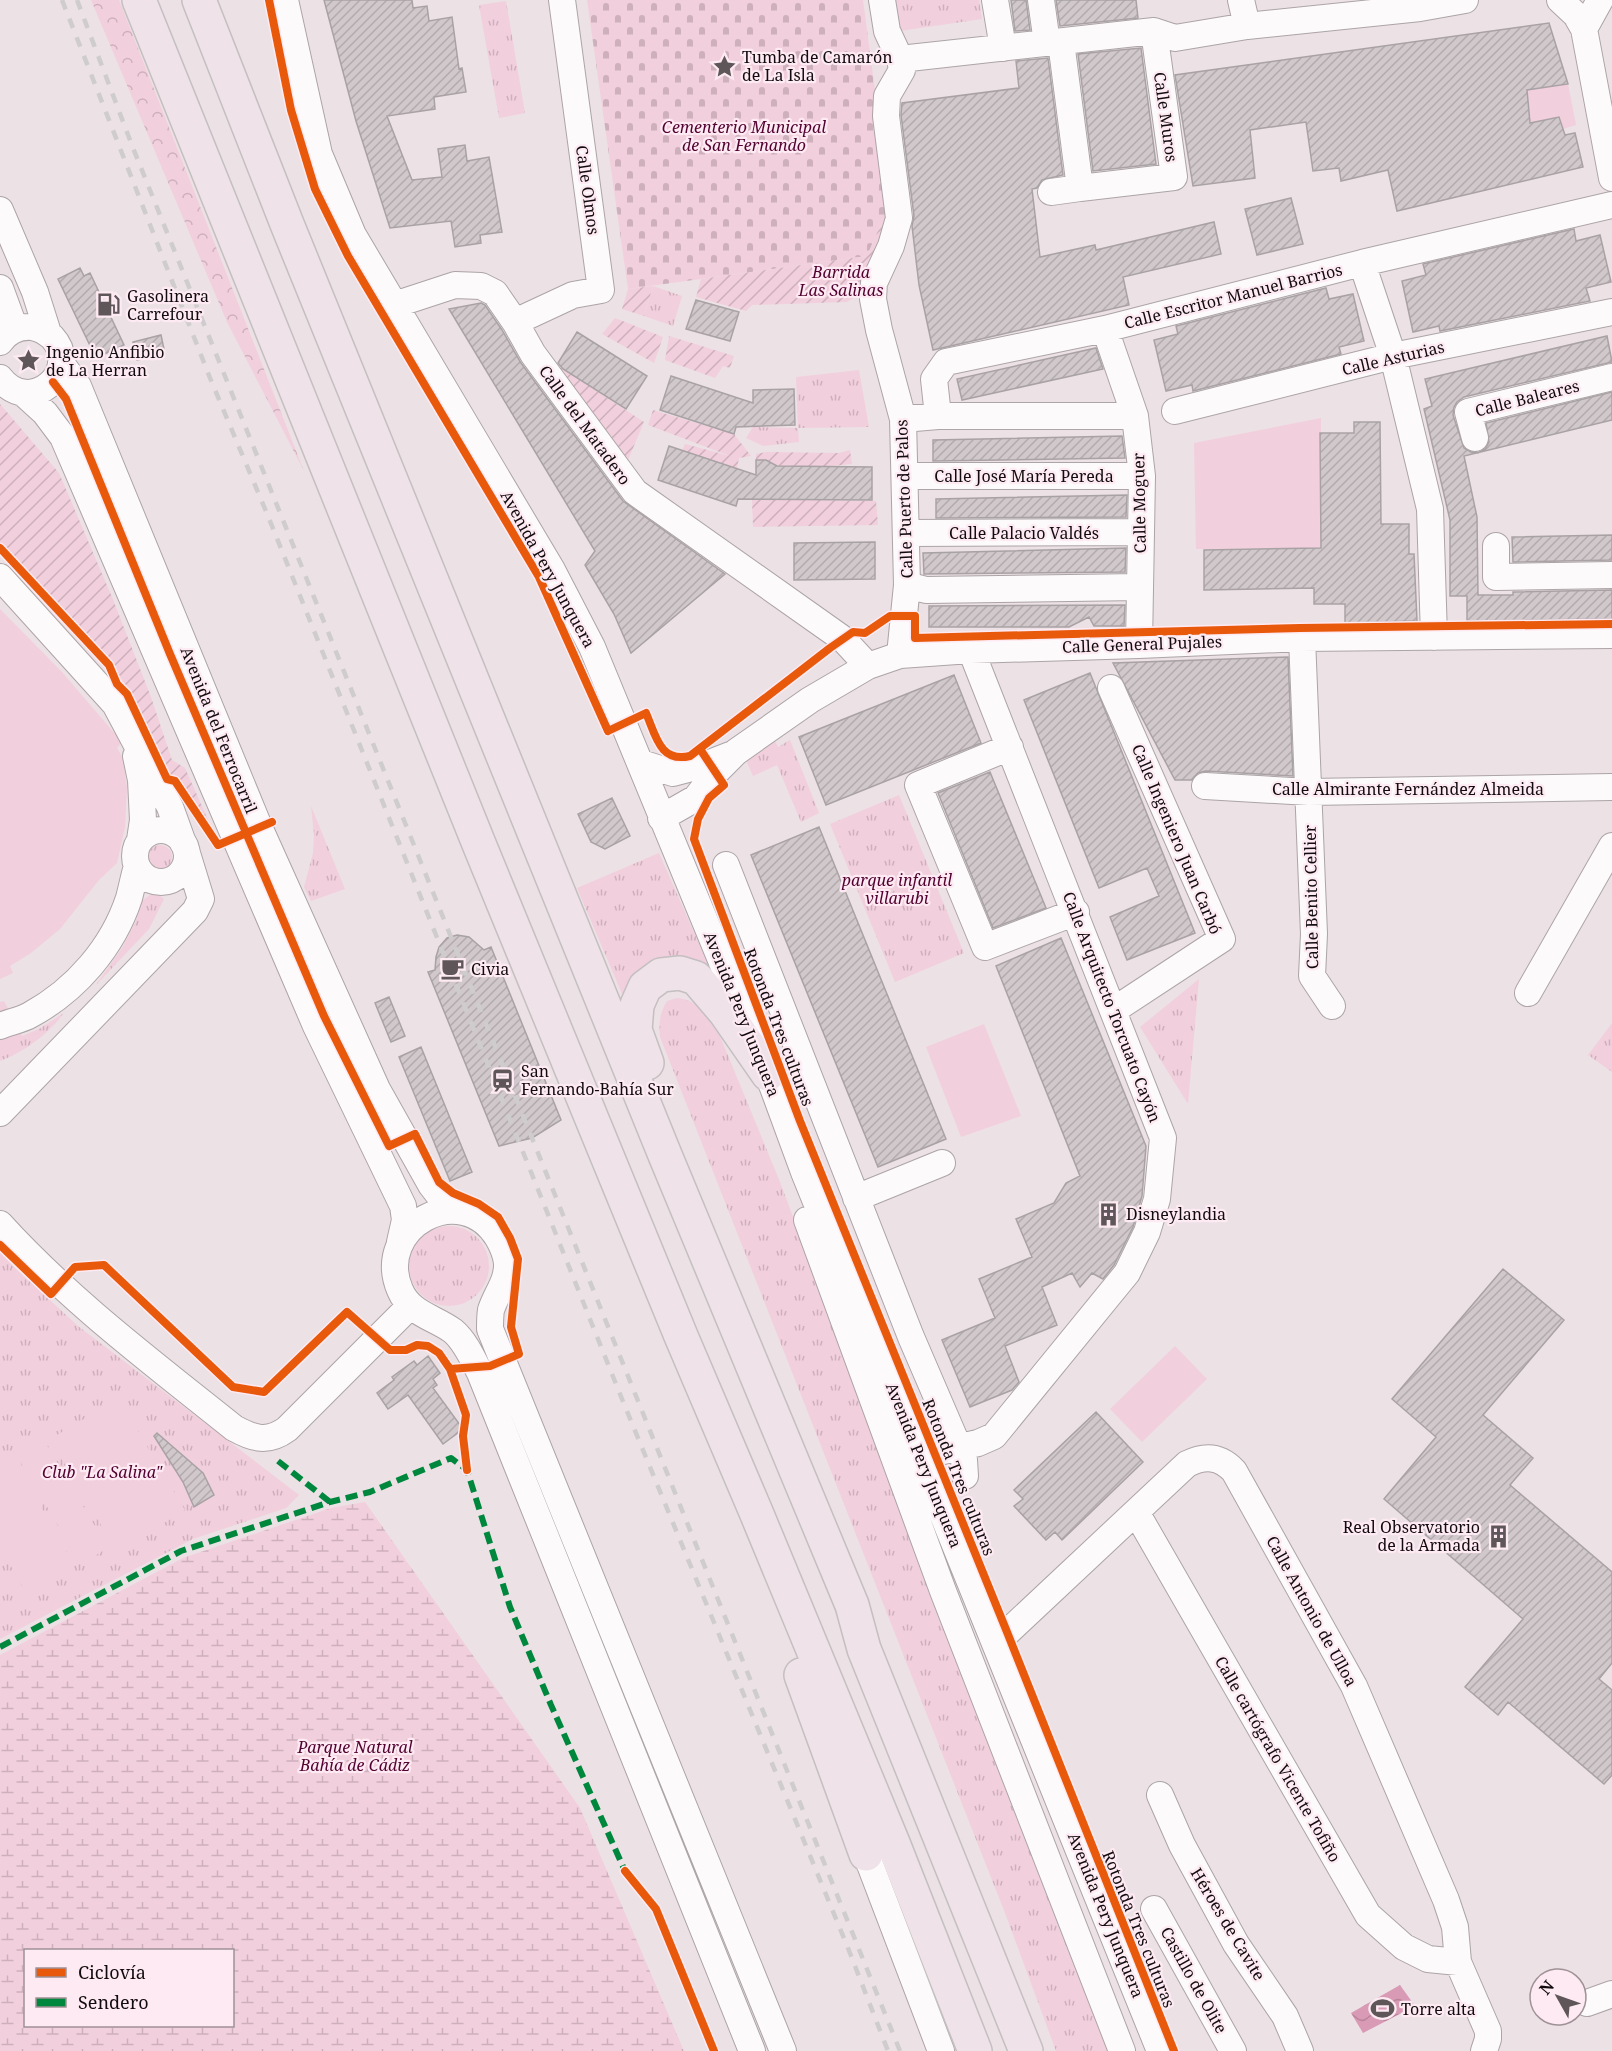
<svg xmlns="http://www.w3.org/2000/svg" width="1612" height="2051" font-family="'Noto Serif',serif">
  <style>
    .grass { fill: url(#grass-tufts) }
    .forest { fill: url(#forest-crowns) }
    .wetland { fill: url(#wetland-marsh); fill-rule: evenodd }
    .cemetery { fill: url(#cemetery-stones) }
    .garden { fill: url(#garden-furrows) }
    .pitch { fill: #f2cfdd }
    .water { fill: url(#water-waves) }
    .building { fill: url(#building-hatch); stroke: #a9a2a5; stroke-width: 1.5 }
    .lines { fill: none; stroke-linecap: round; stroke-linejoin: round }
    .minor-casing { stroke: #aca4a7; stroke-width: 28 }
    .highway-casing { stroke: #c4bfc0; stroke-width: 36 }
    .minor { stroke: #fcfafb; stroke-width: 26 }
    .highway { stroke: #efe2e8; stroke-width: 33 }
    .rail { stroke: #cfcccd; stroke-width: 4.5; stroke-dasharray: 10 10; stroke-linecap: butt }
    .quiet { stroke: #00873e; stroke-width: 6; stroke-dasharray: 12 6; stroke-linecap: butt }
    .cycleway-casing { stroke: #feeaf2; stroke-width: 11 }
    .cycleway { stroke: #e8590c; stroke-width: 8 }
    .labels { text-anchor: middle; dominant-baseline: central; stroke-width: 4.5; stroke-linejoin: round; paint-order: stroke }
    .poi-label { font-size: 16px; fill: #110b0d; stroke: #feeaf2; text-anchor: start }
    .street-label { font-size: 16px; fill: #110b0d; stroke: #feeaf2 }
    .park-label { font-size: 16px; font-style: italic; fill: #520231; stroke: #feeaf2 }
  </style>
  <defs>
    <pattern id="grass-tufts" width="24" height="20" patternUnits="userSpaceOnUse" patternTransform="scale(1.5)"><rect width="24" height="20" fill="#f2cfdd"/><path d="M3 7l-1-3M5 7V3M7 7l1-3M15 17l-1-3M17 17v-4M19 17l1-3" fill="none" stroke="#ceb0bc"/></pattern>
    <pattern id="forest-crowns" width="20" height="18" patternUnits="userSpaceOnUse" patternTransform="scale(1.5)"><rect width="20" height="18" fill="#f2cfdd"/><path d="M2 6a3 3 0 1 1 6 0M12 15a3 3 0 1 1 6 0" fill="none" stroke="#ceb0bc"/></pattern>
    <pattern id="wetland-marsh" width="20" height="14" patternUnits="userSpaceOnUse" patternTransform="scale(1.5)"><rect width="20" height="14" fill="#f2cfdd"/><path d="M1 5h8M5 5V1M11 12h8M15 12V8" fill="none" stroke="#ceb0bc"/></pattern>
    <pattern id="cemetery-stones" width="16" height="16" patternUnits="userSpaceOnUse" patternTransform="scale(1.5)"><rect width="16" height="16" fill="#f2cfdd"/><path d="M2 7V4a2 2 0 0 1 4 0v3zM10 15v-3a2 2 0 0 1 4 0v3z" fill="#ceb0bc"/></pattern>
    <pattern id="garden-furrows" width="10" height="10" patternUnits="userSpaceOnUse" patternTransform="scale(1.5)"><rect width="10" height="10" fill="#f2cfdd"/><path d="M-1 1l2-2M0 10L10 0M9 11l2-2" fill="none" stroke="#ceb0bc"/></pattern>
    <pattern id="water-waves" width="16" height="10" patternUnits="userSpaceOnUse" patternTransform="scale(1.5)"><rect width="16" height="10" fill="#d99ab5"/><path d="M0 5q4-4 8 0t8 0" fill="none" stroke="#b9839a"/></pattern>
    <pattern id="building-hatch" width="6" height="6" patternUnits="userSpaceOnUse" patternTransform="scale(1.5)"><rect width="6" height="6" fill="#d0c8cb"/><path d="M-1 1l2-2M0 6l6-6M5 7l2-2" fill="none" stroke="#b2aaad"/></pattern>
  </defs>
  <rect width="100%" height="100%" fill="#ece1e5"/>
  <!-- grass -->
  <path class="grass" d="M889,0H979L982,19L893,32Z
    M506,1L525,113L499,118L479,5Z
    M653,286L682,296L673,326L644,316Z
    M859,370L869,427L798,428L799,442L763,446L746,438L753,427L798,428L796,377Z
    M790,740L819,813L801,822L777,765L753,776L744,756L775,741L778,747Z
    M899,795L964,953L895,982L830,824Z
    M311,806L345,889L311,901L304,887L313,853L314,834Z
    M148 857a12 12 0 1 1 24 0a12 12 0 1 1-24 0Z
    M659,853L719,989L639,976L622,994L577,888Z
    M157,893L164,899L149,929L96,985L122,948L135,923L141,901L150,895Z
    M1199,979L1188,1104L1140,1027Z
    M677,998C695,999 703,1011 715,1024L780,1182L1045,1891L1115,2051H1056L1005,1913L660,1037C659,1023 659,1014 667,1001Z
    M4,1001L22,1036L39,1029L64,1013C47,1035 26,1051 0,1061V1002Z
    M1612,1023V1072L1588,1055Z
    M409 1266a40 40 0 1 1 80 0a40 40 0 1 1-80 0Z
    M0,1252L15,1268L78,1326L299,1495L286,1508L193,1539L0,1639Z"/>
  <!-- forest -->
  <path class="forest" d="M91,0H119L304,471L227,322Z"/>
  <!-- wetland -->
  <path class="wetland" d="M365,1502L580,1808L684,2051H0V1655L183,1558L331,1508ZM26,1950H232V2026H26Z"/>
  <!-- cemetery -->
  <path class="cemetery" d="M587,0H863L890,203L867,256L628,289Z"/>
  <!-- garden -->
  <path class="garden" d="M890,203V217L864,291L847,302L752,305L746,311L696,297L701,279L867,256Z
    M653,286L644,316L622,309L628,289Z
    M615,318L663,337L654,363L602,334Z
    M669,336L734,356L730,368L723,366L715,378L665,360Z
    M546,358L644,422L626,465Z
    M0,404L59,473L112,597L151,697L172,760L185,768L213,831L174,774L168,776L132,695L107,658L0,544Z
    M653,410L734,434L751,456L739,458L737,468L682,451L685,444L730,456L648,425Z
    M850,450L852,464C829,466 802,470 779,466C770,464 768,460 756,460V454L767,452L839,453Z
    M756,499L876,501L878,525L753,527L752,500Z"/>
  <!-- pitch -->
  <path class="pitch" d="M1568,84L1576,125L1563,129L1559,117L1530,123L1527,90Z
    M1321,418V548L1196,549L1194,443Z
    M0,609L62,672L122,742L117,748L123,758L127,788L125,827L117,863L99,880L60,929L31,953L10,966L13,973L0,979Z
    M984,1024L1021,1116L961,1137L926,1047Z
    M1175,1346L1207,1379L1142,1442L1110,1409Z
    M116,1400L122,1404L185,1510L117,1552L50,1439Z
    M45,1442L108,1548L81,1564L18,1458Z
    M15,1462L72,1561L24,1589L0,1547V1470Z"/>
  <!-- water -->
  <path class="water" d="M1400,1985L1415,2006L1363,2033L1351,2013Z"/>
  <!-- building -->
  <path class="building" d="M324,0H412L413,8L427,6L429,21L452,17L459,69L462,68L466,92L434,97L435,109L387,116L412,180L442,177L438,149L465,145L467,161L489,157L502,232L480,235L481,243L455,247L451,221L390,228L356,121Z
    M1011,0H1026L1030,30L1015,31Z
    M1056,0H1136L1138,18L1060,26Z
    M1549,23L1568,84L1527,90L1530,123L1559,117L1565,135L1575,133L1583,167L1397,211L1388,170L1341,181L1339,168L1313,171L1306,122L1250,130L1255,178L1193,186L1175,75Z
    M1141,48L1156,164L1093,171L1078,54Z
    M1048,58L1063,175L1042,180L1037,188L1032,189L1040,257L1095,245L1096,250L1214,222L1221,254L1123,277L1129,305L933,350L919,285L912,226L914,216L901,115L902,103L1019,88L1016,61Z
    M1291,198L1303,244L1257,255L1245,209Z
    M1574,229L1576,241L1600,235L1611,282L1586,288L1590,301L1440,331L1439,326L1413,332L1402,281L1426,275L1423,264Z
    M80,268L84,276L90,273L124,345L96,358L58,279Z
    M1326,288L1329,299L1353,294L1364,341L1339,347L1341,354L1193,391L1192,385L1166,391L1154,340L1178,334L1176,326Z
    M696,300L739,312L730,341L686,329Z
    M481,303L485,305L502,330L521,363L623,501L725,574L631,653L614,614L585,565L595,551L449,309Z
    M577,332L647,376L626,409L563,369L558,363Z
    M161,335L165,354L137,360L133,342Z
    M1607,336L1612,362L1464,397L1457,402L1454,407L1453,415L1464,448L1471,452L1478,453L1485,449L1489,442L1486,423L1612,392V420L1464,456L1477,517L1478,595H1513V592L1612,590V619L1467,621V596H1450V520L1424,409L1432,406L1425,379Z
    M1096,348L1103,369L962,400L957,379Z
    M671,376L753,403V390L794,389L795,425L736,427L734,434L660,410Z
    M1354,422H1380L1381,524H1409V554H1414L1417,621L1345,623V604H1314V588L1204,590V550L1321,548L1320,433H1354Z
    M1122,436L1125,458L933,461V440Z
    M669,446L756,475V460H766L777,466L872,467V500L738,499L736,506L658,480Z
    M1127,495L1126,517L936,518V499Z
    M1612,535V560L1513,562L1512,537Z
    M875,542V579L794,580V543Z
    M1126,548L1125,572L924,574L923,553Z
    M1125,605L1124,626H1094L1089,617L1069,627H929V606Z
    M1288,657L1293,776L1206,771L1198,773L1192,780H1175L1113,663Z
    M1090,673L1195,933L1127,960L1110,917L1159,896L1147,868L1099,888L1024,700Z
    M954,675L981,743L826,805L799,737Z
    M990,772L1046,908L993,928L938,793Z
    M612,798L630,836L605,849L591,842L578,814Z
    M819,827L946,1139L878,1167L751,855Z
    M457,935L469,937L484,950L491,947L561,1120L532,1138L499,1146L428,972L435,970L436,957L439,947L447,938Z
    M1061,938L1146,1146L1142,1196L1133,1227L1114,1265L1103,1279L1092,1273L1080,1287L1072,1273L1042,1287L1057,1325L1005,1346L1019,1382L1012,1390L970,1407L942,1340L995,1318L979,1279L1032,1257L1016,1219L1054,1203L1066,1183L1080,1176L996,966Z
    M389,997L405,1036L391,1042L375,1003Z
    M421,1047L472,1172L450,1181L399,1057Z
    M1503,1269L1564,1320L1483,1415L1533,1458L1510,1485L1612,1572V1663L1599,1679L1612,1690V1775L1604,1784L1508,1702L1498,1715L1465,1687L1523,1619L1384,1499L1436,1437L1392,1399Z
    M428,1356L440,1373L433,1379L437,1385L433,1388L463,1429L443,1444L408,1395L388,1409L377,1393L394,1380L392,1377L414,1361L417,1365Z
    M1096,1412L1143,1462L1062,1540L1055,1532L1046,1540L1014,1506L1023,1499L1014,1490Z
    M157,1433L203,1473L214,1495L194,1507L183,1482L154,1436Z"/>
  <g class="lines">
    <defs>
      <path id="minor" d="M285,0L319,154L353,235L552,570L592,647L768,1074L804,1172L1160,2051
        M882,0L887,31L900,59L902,70L887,96L886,116L899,218L891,246L874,283L873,299L879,330L903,419L907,585L900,655
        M995,0L1003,48
        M1041,0L1047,43
        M1241,0L1247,26
        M1560,0L1576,15L1584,29L1612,178
        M1584,29L1600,0
        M1061,42L1080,188L1174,177L1154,31
        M900,59L1154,31L1175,38L1247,26L1420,8L1465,0
        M1051,192L1080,188
        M0,210L35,292L48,333
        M1362,263L1393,356L1430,509L1434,637
        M0,288L15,329
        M394,305L455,285L481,286L495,293L515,322L533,354L635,492L843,639L868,666
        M515,322L573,295L601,290L562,0
        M1105,329L1135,416L1142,476L1139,645
        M0,342C7,332 19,326 32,327C40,328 46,332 52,337C83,371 30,417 0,378
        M61,363L78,386L260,829L377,1089L431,1185L445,1203L462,1211
        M23,393L45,413L63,437L316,1026L403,1206L405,1220L400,1242
        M1175,411L1393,356L1612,312
        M938,416H1135
        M903,419L938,416L934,379L946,362L1105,329L1362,263L1612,205
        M1475,438L1468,412L1612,377
        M905,476H1142
        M906,533L1141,532
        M1496,546V577L1612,575
        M0,577L115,704L170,807L183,843
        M907,585L926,590L1140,587
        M1302,638L1314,934L1312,976L1332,1006
        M1111,688L1222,939L1114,1010
        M1010,747L918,785L985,947L1076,912
        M136,756L141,780L143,820L140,840
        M641,763L673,773L707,764L730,755
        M1205,786L1309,792L1612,787
        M661,818L696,798L716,772L736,752L810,700L868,666L900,655L971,650L1139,645L1302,638L1612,635
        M135 856a26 26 0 1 1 52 0a26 26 0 1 1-52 0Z
        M726,865L911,1337L964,1460L965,1476
        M1528,993L1612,846
        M0,1026C10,1022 21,1020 30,1015C76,990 113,947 129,898C132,887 134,876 137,866
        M0,1113L195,911L201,899L186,850
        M856,1198L942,1163
        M807,1220L943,1591L1122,2051
        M0,1224C70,1301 153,1363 234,1428C254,1439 268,1443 287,1429L410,1306
        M921,1456L978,1443L994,1436L1127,1273L1147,1232L1157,1199L1163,1138L971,650
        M1136,1512L1368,1915L1404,1947L1428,1959L1458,1962
        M996,1643L1187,1464C1205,1455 1220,1456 1234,1471L1354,1686L1446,1900L1455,1927L1458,1962L1488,2031V2039L1484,2051
        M1160,1795L1182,1845L1236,1944L1285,2016L1300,2051
        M866,1854L941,2051
        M1154,1909L1233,2051
        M1587,2003L1612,1994
        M752,2051L480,1373C473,1359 465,1341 453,1331C434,1317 410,1314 400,1290C373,1227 462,1178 498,1238C502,1245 506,1254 507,1263C508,1281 496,1294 491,1310C490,1316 490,1323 490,1329L783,2051"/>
      <path id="highway" d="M139,0L479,844L681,1336L756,1512L893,1843L975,2051
        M199,0L287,224L665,1155L852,1605L864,1649L1026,2051
        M647,1063L635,1030L637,1005L645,987L661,975L680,973L696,978L725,1012L768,1074
        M801,1675L866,1854"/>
    </defs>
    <!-- minor casing -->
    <use href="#minor" class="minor-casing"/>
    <!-- highway casing -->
    <use href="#highway" class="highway-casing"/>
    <!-- minor -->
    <use href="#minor" class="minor"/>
    <!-- highway -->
    <use href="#highway" class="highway"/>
    <!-- rail -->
    <path class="rail" d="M62,0L210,378L268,516L622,1399L848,1948L888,2051
      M77,0L133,148L900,2051"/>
    <!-- quiet -->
    <path class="quiet" d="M278,1461L330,1502
      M0,1647L181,1551L330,1502L370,1492L451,1458L467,1470L510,1607L551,1705L625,1871"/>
    <defs>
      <path id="cycleway" d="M269,0L291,110L315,189L348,256L539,577L608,731L646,713C656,736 660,763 690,756L830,648L853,632L865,633L890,616H915V638L1300,628L1612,624
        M53,382L66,399L170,654L324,1016L389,1146L415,1134L439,1182L453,1193L479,1204L498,1217L510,1238L518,1259L511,1327L519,1354L490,1366L450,1369
        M0,548L109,665L117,684L127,694L167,779L175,781L218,845L272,822
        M700,749L724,785L709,798L698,819L694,839L800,1121L1007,1632L1174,2051
        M0,1245L51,1294L75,1267L104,1265L233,1387L264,1392L347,1312L390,1350H406L417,1345L428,1346L439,1353L450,1369L466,1415L463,1436L467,1470
        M625,1871L656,1909L714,2051"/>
    </defs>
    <!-- cycleway casing -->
    <use href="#cycleway" class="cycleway-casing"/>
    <!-- cycleway -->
    <use href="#cycleway" class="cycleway"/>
  </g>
  <!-- icons -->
  <defs>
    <symbol id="sight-bare" viewBox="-9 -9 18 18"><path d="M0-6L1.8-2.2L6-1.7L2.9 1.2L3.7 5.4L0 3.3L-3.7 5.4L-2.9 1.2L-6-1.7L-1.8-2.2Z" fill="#5e5659" stroke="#feeaf2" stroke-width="2.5" paint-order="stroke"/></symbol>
    <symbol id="fuel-bare" viewBox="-9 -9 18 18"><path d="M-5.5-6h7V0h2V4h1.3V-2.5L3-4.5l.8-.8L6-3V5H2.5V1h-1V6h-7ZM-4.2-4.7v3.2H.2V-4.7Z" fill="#5e5659" stroke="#feeaf2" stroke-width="2.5" paint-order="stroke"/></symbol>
    <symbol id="cafe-bare" viewBox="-9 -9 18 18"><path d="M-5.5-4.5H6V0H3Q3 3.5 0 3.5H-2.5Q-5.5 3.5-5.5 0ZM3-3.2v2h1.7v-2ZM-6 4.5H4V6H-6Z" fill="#5e5659" stroke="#feeaf2" stroke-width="2.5" paint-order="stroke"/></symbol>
    <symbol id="station-bare" viewBox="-9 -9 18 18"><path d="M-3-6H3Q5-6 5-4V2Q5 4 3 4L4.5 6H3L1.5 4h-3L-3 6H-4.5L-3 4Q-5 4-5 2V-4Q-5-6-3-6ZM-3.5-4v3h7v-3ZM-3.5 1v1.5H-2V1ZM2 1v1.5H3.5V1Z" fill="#5e5659" stroke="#feeaf2" stroke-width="2.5" paint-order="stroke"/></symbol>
    <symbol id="building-bare" viewBox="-9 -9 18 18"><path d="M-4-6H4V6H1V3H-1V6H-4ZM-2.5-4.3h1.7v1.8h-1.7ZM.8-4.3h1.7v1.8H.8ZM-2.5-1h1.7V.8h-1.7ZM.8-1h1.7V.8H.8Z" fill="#5e5659" stroke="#feeaf2" stroke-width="2.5" paint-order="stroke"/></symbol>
    <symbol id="stadium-bare" viewBox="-9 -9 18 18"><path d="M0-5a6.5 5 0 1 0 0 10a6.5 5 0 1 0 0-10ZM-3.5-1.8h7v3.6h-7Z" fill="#5e5659" stroke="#feeaf2" stroke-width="2.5" paint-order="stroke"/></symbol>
  </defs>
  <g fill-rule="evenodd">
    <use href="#sight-bare" x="708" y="50" width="33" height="33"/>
    <use href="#fuel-bare" x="92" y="288" width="33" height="33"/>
    <use href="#sight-bare" x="12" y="344" width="33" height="33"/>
    <use href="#cafe-bare" x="436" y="952" width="33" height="33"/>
    <use href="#station-bare" x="486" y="1064" width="33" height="33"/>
    <use href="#building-bare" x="1092" y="1198" width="33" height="33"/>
    <use href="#building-bare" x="1482" y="1520" width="33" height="33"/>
    <use href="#stadium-bare" x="1366" y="1992" width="33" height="33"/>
  </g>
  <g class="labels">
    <!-- poi labels -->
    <g class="poi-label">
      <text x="742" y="57">Tumba de Camarón<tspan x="742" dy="18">de La Isla</tspan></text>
      <text x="127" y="296">Gasolinera<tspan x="127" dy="18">Carrefour</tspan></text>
      <text x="46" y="352">Ingenio Anfibio<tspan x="46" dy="18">de La Herran</tspan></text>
      <text x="471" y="969">Civia</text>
      <text x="521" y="1071">San<tspan x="521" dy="18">Fernando-Bahía Sur</tspan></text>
      <text x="1126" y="1214">Disneylandia</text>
      <text x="1480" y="1527" text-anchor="end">Real Observatorio<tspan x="1480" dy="18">de la Armada</tspan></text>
      <text x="1401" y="2009">Torre alta</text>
    </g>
    <!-- street labels -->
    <g class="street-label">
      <text transform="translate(1166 117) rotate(82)">Calle Muros</text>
      <text transform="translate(588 190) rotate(82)">Calle Olmos</text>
      <text transform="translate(1233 296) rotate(-14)">Calle Escritor Manuel Barrios</text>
      <text transform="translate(1393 358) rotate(-13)">Calle Asturias</text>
      <text transform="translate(1527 398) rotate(-14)">Calle Baleares</text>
      <text transform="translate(585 425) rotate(54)">Calle del Matadero</text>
      <text x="1024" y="476">Calle José María Pereda</text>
      <text transform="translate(904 499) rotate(-92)">Calle Puerto de Palos</text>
      <text transform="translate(1139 503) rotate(-91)">Calle Moguer</text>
      <text x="1024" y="533">Calle Palacio Valdés</text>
      <text transform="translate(548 569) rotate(61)">Avenida Pery Junquera</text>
      <text transform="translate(1142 644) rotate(-2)">Calle General Pujales</text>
      <text transform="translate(219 730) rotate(68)">Avenida del Ferrocarril</text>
      <text x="1408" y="789">Calle Almirante Fernández Almeida</text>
      <text transform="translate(1177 839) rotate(67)">Calle Ingeniero Juan Carbó</text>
      <text transform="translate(1311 897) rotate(-91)">Calle Benito Cellier</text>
      <text transform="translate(1112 1007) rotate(69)">Calle Arquitecto Torcuato Cayón</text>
      <text transform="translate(742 1014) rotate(68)">Avenida Pery Junquera</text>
      <text transform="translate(779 1027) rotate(69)">Rotonda Tres culturas</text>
      <text transform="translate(924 1465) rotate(68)">Avenida Pery Junquera</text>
      <text transform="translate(959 1477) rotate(68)">Rotonda Tres culturas</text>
      <text transform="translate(1312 1611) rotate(61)">Calle Antonio de Ulloa</text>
      <text transform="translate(1278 1759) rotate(60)">Calle cartógrafo Vicente Tofiño</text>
      <text transform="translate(1106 1915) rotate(68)">Avenida Pery Junquera</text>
      <text transform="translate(1228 1924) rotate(59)">Héroes de Cavite</text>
      <text transform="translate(1139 1929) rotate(68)">Rotonda Tres culturas</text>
      <text transform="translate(1194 1980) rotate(61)">Castillo de Olite</text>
    </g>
    <!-- park labels -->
    <g class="park-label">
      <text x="744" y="127">Cementerio Municipal<tspan x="744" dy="18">de San Fernando</tspan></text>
      <text x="841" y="272">Barrida<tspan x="841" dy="18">Las Salinas</tspan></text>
      <text x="897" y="880">parque infantil<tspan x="897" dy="18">villarubi</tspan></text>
      <text x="102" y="1472">Club "La Salina"</text>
      <text x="355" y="1747">Parque Natural<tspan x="355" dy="18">Bahía de Cádiz</tspan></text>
    </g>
  </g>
  <!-- legend -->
  <rect x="24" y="1949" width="210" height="78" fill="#feeaf2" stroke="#9f9196" stroke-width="1.5"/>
  <rect x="36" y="1968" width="30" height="9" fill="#e8590c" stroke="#9f9196" stroke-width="1.5"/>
  <text x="78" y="1979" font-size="18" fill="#110b0d">Ciclovía</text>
  <rect x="36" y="1998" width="30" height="9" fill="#00873e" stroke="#9f9196" stroke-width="1.5"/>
  <text x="78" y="2009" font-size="18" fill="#110b0d">Sendero</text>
  <!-- north arrow -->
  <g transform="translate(1558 1997) rotate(310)"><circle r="28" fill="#feeaf2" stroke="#9f9196" stroke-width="1.5"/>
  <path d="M0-4.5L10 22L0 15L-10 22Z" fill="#5e5659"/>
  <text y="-9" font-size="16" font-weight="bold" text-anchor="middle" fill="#110b0d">N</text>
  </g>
</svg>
